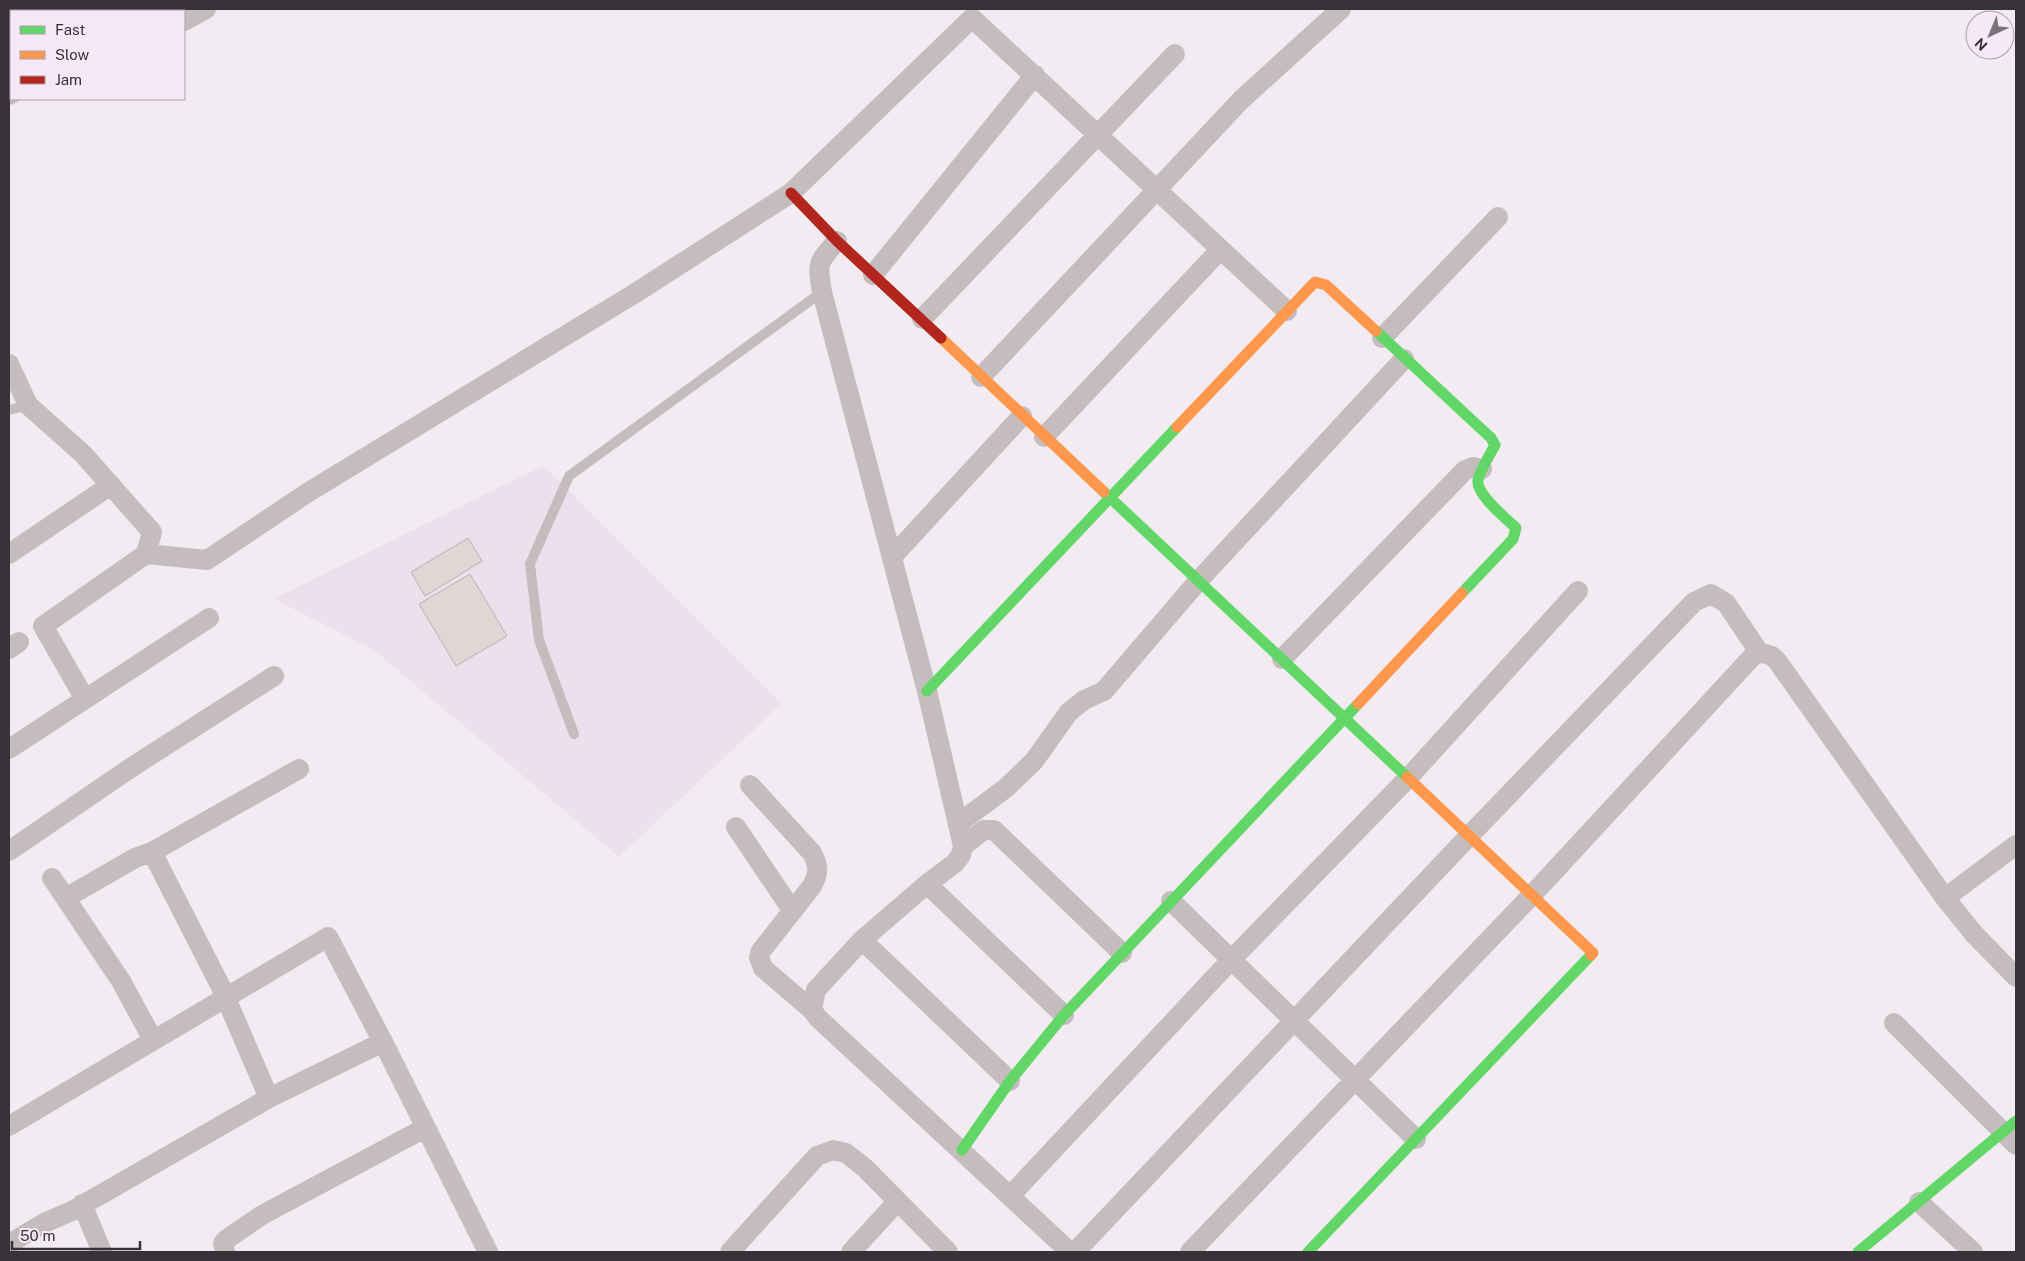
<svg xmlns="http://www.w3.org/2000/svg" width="2025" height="1261" font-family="'Public Sans',sans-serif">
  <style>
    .built { fill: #ede0ed }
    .building { fill: #e2d5d5; stroke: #b7b1b3 }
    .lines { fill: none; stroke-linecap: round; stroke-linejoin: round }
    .lane { stroke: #c5bcbd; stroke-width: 10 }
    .street { stroke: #c5bcbd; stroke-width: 20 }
    .fast { stroke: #63d668; stroke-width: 11 }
    .slow { stroke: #ff974d; stroke-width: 11 }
    .jam { stroke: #b3261e; stroke-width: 11 }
  </style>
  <rect width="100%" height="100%" fill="#f2ecf2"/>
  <!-- built -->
  <path class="built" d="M544,465L782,703L619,857L375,651L274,599Z"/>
  <!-- building -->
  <path class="building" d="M468,538L482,561L425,596L411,572Z
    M470,574L507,636L456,666L419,604Z"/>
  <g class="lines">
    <!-- lane -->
    <path class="lane" d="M9,410L28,405
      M574,734L539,640L530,564L569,476L822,292"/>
    <!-- street -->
    <path class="street" d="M184,21L206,9
      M9,95L11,94
      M837,241C817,263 817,263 822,292L927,691L963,846L961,855L955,863L927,884L862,940L816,990L812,1010L818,1018L1070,1252
      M873,275L1035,75
      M922,319L1175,54
      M1382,338L1498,217
      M9,364L28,405L83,454L152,532L146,554L43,626L85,699
      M981,377L1241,100L1341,9
      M1044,437L1220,250
      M9,554L111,485
      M146,554L207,560L307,493L637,292L791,193L972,18L1287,311
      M892,557L1022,416
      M9,649L19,642
      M1282,659L1465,470L1473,467L1482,469
      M9,749L209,618
      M750,785L812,853C819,866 819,873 812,886L761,951L759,957L763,968L812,1010
      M959,823L1006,788L1034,761L1069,712L1084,700L1104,691L1199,580L1404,359
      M736,827L792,910
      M963,846L984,830H994L1122,953
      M9,851L132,767L274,676
      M152,852L299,769
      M52,878L121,981L153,1040
      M927,884L1064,1015
      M76,892L135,858L152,852L222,989L269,1098
      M1945,898L2016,845
      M1171,901L1416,1139
      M862,940L1010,1081
      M1894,1023L2016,1145
      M9,1126L328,937L383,1042
      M1011,1195L1231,960L1408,778L1578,591
      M1919,1202L1973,1252
      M82,1204L102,1252
      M9,1244L44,1223L72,1211L269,1098L383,1042L488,1252
      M225,1252L223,1243L227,1239L262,1215L425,1128
      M730,1252L817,1156L833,1150L846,1153L865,1168L948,1252
      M851,1252L897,1202
      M1075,1252L1469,836L1694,602L1711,594L1726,603L1759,652
      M1190,1252L1532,895L1752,657L1759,652L1772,656L1778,662L1945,898L1974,934L2016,977"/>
    <!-- fast -->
    <path class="fast" d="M1376,331L1491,438L1495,445C1491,453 1479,472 1478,480C1476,495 1506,518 1516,528L1513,539L1462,593
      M1104,492L1407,777
      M927,691L1177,427
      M962,1150L1010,1081L1064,1015L1358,704
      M1308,1252L1591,955
      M1858,1252L2016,1121"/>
    <!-- slow -->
    <path class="slow" d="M941,338L1104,492
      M1177,427L1315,282L1326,285L1376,331
      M1358,704L1462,593
      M1407,777L1593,953L1591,955"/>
    <!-- jam -->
    <path class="jam" d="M791,193L837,241L941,338"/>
  </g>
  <!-- border -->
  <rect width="2025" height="1261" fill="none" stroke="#373237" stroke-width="20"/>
  <!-- legend -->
  <rect x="10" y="10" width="175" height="90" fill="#f6e8f6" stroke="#aa9faa"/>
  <rect x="20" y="26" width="25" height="8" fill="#63d668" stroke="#aa9faa"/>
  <text x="55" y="35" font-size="15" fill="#373237">Fast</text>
  <rect x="20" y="51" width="25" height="8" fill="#ff974d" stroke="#aa9faa"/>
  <text x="55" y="60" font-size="15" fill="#373237">Slow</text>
  <rect x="20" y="76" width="25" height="8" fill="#b3261e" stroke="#aa9faa"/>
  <text x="55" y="85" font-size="15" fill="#373237">Jam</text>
  <!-- north arrow -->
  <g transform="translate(1990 35) rotate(224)"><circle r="24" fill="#f6e8f6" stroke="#aa9faa"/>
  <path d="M0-4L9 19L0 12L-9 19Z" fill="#787378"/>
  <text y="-8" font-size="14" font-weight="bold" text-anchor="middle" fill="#373237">N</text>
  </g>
  <!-- scale -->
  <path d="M12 1241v8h128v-8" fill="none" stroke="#373237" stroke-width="2.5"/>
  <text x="20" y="1241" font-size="15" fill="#373237" stroke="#f6e8f6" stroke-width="4" paint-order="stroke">50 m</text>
</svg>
